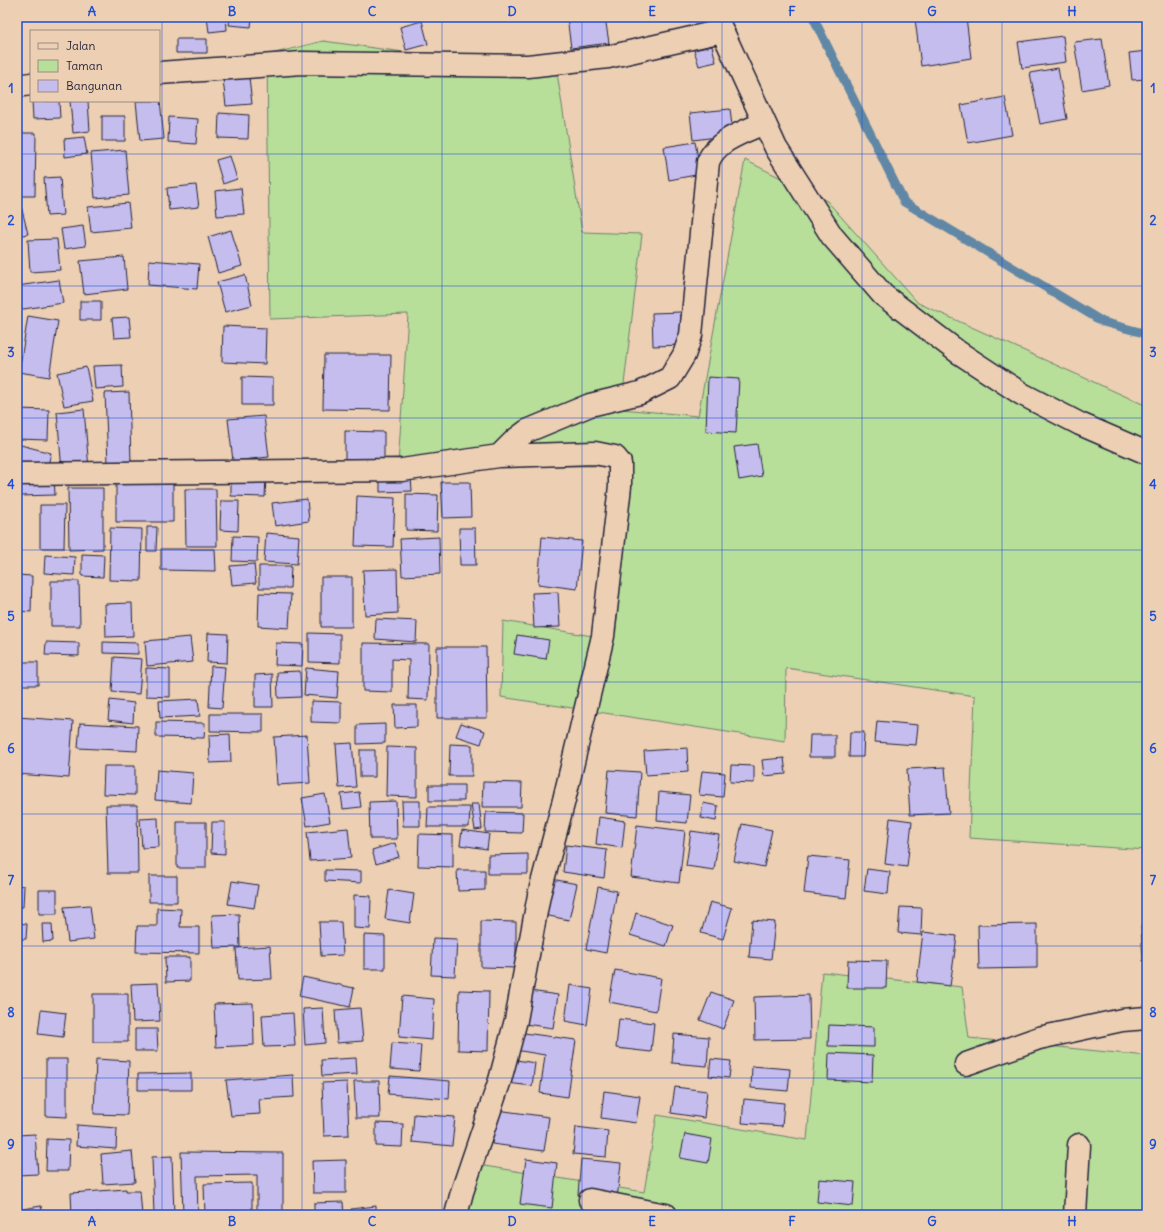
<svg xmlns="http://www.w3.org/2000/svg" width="1164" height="1232" font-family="Delius,sans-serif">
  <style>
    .green { fill: #b7df9a; stroke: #6c806a }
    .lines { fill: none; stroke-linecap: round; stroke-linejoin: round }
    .stream { stroke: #6187a5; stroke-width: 9 }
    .building { fill: #c6bdef; stroke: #22223b }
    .minor-casing { stroke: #22223b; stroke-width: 25 }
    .minor { stroke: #edd0b3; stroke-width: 22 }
    .grid { fill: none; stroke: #1d4ed8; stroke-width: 1; stroke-opacity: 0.55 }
    .neatline { fill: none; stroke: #1d4ed8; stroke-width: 1.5 }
    .grid-label { font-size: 13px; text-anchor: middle; font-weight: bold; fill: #1d4ed8 }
  </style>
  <rect width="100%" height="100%" fill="#edd0b3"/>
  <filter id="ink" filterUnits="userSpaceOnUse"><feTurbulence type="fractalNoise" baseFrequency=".025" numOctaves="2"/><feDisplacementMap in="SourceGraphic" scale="8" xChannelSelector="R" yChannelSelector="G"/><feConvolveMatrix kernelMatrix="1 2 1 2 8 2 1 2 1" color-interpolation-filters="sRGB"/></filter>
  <g filter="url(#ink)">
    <!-- green -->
    <path class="green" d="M323,41L557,73L582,232L642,234L621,409L698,416L745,160L827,201L918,303L1147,406V850L969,838L975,696L786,668L785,741L501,697L503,621L598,637L612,466L398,465L408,314L270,319L267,55Z
      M822,972L962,987L969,1038L1147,1056V1215H452L466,1163L644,1192L657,1115L807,1140Z"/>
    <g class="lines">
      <!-- stream -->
      <path class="stream" d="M813,17L904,202L1103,322L1147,334"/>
    </g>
    <!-- building -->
    <path class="building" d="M45,17H75V18Z
      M207,17H226L227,30L209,32Z
      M230,17H252L251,27L229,25Z
      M530,17H557V19L530,18Z
      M567,17H605L609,43L571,48Z
      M929,17H966L971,58L921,66L915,19Z
      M422,21L428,44L406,50L400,27Z
      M1063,36L1066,62L1022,68L1018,42Z
      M176,39H207V53H176Z
      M1102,39L1109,85L1082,90L1074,42Z
      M712,46L716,62L699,66L694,50Z
      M1147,51V79L1132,80L1129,53Z
      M248,68L252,104L226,106L222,70Z
      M1058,68L1067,119L1040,124L1030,73Z
      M159,90L164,139L140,141L136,101H159Z
      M1005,97L1012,135L968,143L961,105Z
      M32,101H59L60,118L33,119Z
      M70,101H88L90,131L73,133Z
      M730,109L733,135L693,140L690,113Z
      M219,113L249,115L248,139L218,138Z
      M102,116H125V141H102Z
      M169,117L198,119L196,144L168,142Z
      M17,133H36L35,196H17Z
      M84,137L87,154L65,157L64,139Z
      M695,142L701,174L669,180L664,147Z
      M125,150L129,195L95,198L91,153Z
      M230,156L237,179L223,184L216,160Z
      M60,177L63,215L47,216L44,178Z
      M196,185L199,207L169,210L167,188Z
      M241,188L244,214L217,216L215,191Z
      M128,203L131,228L91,232L88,207Z
      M21,206L28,234L17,236V208Z
      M83,226L86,246L64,249L61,229Z
      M231,230L242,266L218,273L208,237Z
      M57,239L60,270L30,272L28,240Z
      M124,257L127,289L84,294L80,261Z
      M149,260L199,264L197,289L148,285Z
      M245,275L252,305L225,312L217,282Z
      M59,280L63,303L17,310V286Z
      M80,301H101V320H80Z
      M681,312L682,345L653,346L652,313Z
      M28,316L58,321L49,377L19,372Z
      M129,317L131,337L114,338L112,318Z
      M223,326L266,328L265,364L222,362Z
      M324,355H391L390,410L323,409Z
      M122,365L123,387L95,389L93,366Z
      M86,367L93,401L64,406L57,373Z
      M242,377L273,378V405H242Z
      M708,377L739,379L736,433L706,431Z
      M129,392L131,462L108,463L105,393Z
      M17,409L49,410L48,440L17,439Z
      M84,409L89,469L62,471L57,412Z
      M264,416L269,457L233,461L228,419Z
      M345,431L384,432V460L345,459Z
      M17,444L51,453L47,469L17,461Z
      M757,444L762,476L739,480L734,447Z
      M231,476L266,477L265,497L231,496Z
      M411,476L412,491L380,492V477Z
      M54,477L55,495L20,496L19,478Z
      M116,478L173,479V522H116Z
      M441,482H470L471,517L443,518Z
      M68,488H103V549L69,550Z
      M185,489H216L217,546H186Z
      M406,494L438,495L437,531L406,530Z
      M357,496L395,498L393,547L355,546Z
      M307,499L309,521L275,526L272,503Z
      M221,501H239L238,531L220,530Z
      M40,505H65L64,548H40Z
      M147,527H157L156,551H147Z
      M110,528L142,529L141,581L109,580Z
      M459,528H475L476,565H460Z
      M266,533L299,536L297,564L264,562Z
      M233,536L258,537L257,562L232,561Z
      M439,537L440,574L402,576L400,539Z
      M542,537L582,541L577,589L538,584Z
      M161,549H215L216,571L161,570Z
      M82,554L104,555L103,577L82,576Z
      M45,555L75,557L74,575L44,573Z
      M254,564L256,583L232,585L230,566Z
      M259,566H291L290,588H259Z
      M397,569L398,613L365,615L363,570Z
      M17,575L32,576L31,612L17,611Z
      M321,577H352V627H321Z
      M51,581H79L80,626H51Z
      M558,592L560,627L534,628L532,593Z
      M259,593L291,594L289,628L258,626Z
      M132,603L133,636L106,637L105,604Z
      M376,619L417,621L416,642L375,639Z
      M208,633L228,634L227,663L207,662Z
      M309,633L340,634V663L309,662Z
      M517,635L549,640L546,659L514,654Z
      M190,637L193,662L147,666L145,641Z
      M46,642L79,643V656L45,655Z
      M103,642L138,643V654L103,653Z
      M276,643L303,644L302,666L275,665Z
      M363,643L429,644L428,700L408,699L409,660L392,659V692L363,691Z
      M437,647H486L487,718H437Z
      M114,657L142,659L139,694L112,692Z
      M17,662H38V685H17Z
      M211,666L225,667L222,708L209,707Z
      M146,668L170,669V697L146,696Z
      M306,668L339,671L337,698L304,695Z
      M300,671L301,697L278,698L277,672Z
      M272,674L273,707H255V675Z
      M198,699L200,716L160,718L159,701Z
      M110,700L134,703L133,723L108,720Z
      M311,701L341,702V723L311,722Z
      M394,705H417V727L395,728Z
      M210,714H263V732L210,731Z
      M17,717L73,721L69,778L17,774Z
      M877,721L918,725L916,745L875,742Z
      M156,722L205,723L204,738L156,737Z
      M80,723L138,726L137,751L78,748Z
      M461,723L485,731L481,744L456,736Z
      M385,724V743L357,744V725Z
      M850,732H864L863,757H849Z
      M230,734L231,762L210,763L209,735Z
      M307,735L310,783L277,785L274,737Z
      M810,735H835V757H809Z
      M352,743L356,787L339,788L336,744Z
      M450,744L472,745V776H449Z
      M387,747L417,748V797L386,796Z
      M687,748L688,772L646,775L644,751Z
      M360,750H375V777H360Z
      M784,758L786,774L764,776L762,760Z
      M731,765L754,766V783L730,782Z
      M104,766H135V795L103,794Z
      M945,767L949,813L910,815L907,769Z
      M157,770L193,773L191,803L155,800Z
      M609,770L640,772L637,816L605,813Z
      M702,771L725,773L723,797L699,795Z
      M483,782L522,783L521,807H482Z
      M429,785H464V801H429Z
      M359,792L361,807L343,809L341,794Z
      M659,792L690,795L687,823L657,820Z
      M325,794L330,822L307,826L302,798Z
      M396,801L397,839H370L369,802Z
      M402,801H420V826H403Z
      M703,803L718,806L716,821L701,818Z
      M471,804H479L482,829L475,830Z
      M106,805H137L138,873H108Z
      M428,807H470L469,827H427Z
      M486,812L523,813L522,833L485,832Z
      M599,817L625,821L622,848L596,844Z
      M158,818L159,847L142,848L140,819Z
      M890,818L912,821L907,867L885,864Z
      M177,822H206V868H177Z
      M212,822H225V854L211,853Z
      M742,824L772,830L764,867L734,861Z
      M637,825L685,831L679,883L631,877Z
      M348,828L351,858L310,861L307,832Z
      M462,830L489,834L487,849L460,845Z
      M691,831L719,835L714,870L686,866Z
      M419,834L453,835V867L418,866Z
      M395,843L399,857L376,864L372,850Z
      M566,845L607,850L604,878L563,872Z
      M528,854V874H488V855Z
      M808,856L850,860L846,898L804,893Z
      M867,869L890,872L888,894L864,891Z
      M325,870L361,871V883L325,881Z
      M457,870H485V890L458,891Z
      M149,876H177V902H149Z
      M547,878L577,884L569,920L539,914Z
      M232,881L258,885L254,908L228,904Z
      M17,885L24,886L23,907H17Z
      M598,887L617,891L606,953L586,949Z
      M39,890H57V914H39Z
      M389,890L414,894L410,923L385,919Z
      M354,895L371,896L370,929L354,928Z
      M710,902L732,908L723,939L701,933Z
      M90,905L94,939L68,942L64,907Z
      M900,907L922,908L921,935L898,933Z
      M157,908L181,909L180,927H199V953L136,952L137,926H157Z
      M636,913L673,925L666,946L630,935Z
      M239,914L240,947L214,948L212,915Z
      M752,920L775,922L771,959L749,957Z
      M481,921L516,922V968L481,967Z
      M319,922H341L343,955L321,956Z
      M17,923L27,924L26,939H17Z
      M42,924H52L53,941L43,942Z
      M1037,924V968L979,969L978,925Z
      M1141,926H1147V961H1143Z
      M923,932L957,936L950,986L917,982Z
      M364,935L385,936V969H364Z
      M433,938L457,939L455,976L431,975Z
      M270,946L272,979L238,980L236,948Z
      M165,957H190V981L166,982Z
      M848,960L887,961L886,988H847Z
      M615,970L661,978L656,1011L609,1002Z
      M303,977L354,988L350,1007L299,996Z
      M158,983L160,1021L133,1022L131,984Z
      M570,985L592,989L587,1025L565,1021Z
      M459,990L489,991L488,1051L458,1050Z
      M530,991L558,995L553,1028L525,1024Z
      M711,992L734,1000L723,1029L700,1020Z
      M93,994H128V1042H93Z
      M809,995L810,1039L755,1040L754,997Z
      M402,996L434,999L432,1040L399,1037Z
      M253,1003L254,1045L216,1047L214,1004Z
      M323,1008L325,1043L305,1045L303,1009Z
      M360,1008L363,1041L337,1043L335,1010Z
      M41,1010L66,1013L63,1037L38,1034Z
      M293,1013L295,1046L264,1047L262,1015Z
      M619,1019L654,1023L651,1052L616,1048Z
      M829,1025L874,1027V1047L828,1046Z
      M135,1029H157L158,1051H135Z
      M517,1032L576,1040L568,1097L540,1093L545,1055L515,1050Z
      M674,1034L709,1037L707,1066L672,1063Z
      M392,1043L421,1045L419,1071L390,1069Z
      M829,1053L873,1055L872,1082L828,1080Z
      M356,1058L357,1074L322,1076L321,1060Z
      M46,1059H67V1117L46,1116Z
      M96,1059L129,1061L127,1115L94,1114Z
      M510,1059L535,1063L532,1086L507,1083Z
      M711,1059L731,1061L729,1078L709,1076Z
      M752,1066L790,1069L788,1091L751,1088Z
      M191,1073V1090H138V1074Z
      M293,1075L294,1097L259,1099L260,1114L231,1116L226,1080Z
      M390,1076L450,1081L449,1099L388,1094Z
      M354,1081H379L380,1118H356Z
      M347,1082L349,1135L324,1136L322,1083Z
      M675,1087L707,1091L704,1118L671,1113Z
      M604,1091L640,1096L636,1123L601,1118Z
      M744,1099L784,1103L782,1126L742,1123Z
      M497,1110L549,1117L544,1151L492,1144Z
      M414,1114L455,1117L452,1146L412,1142Z
      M376,1123L403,1124L402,1147L376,1146Z
      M77,1125L117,1128L116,1149L76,1146Z
      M576,1127L608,1131L606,1157L573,1154Z
      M35,1134L38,1174L17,1175V1135Z
      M685,1134L712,1139L708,1163L680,1158Z
      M47,1139L69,1140L68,1171H46Z
      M132,1151L135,1182L103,1184L101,1154Z
      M181,1152L283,1153V1215H257V1175L197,1176L198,1215H183Z
      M172,1156L174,1215H154L152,1157Z
      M526,1159L557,1163L552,1208L520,1204Z
      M581,1159L621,1163L617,1199L578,1195Z
      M346,1160V1193H313L312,1161Z
      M819,1179L855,1182L853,1206L817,1202Z
      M252,1183V1215H205L204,1184Z
      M126,1189V1191H140L142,1215H115L114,1213L72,1215L71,1193Z
      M343,1202L344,1215H314V1203Z
      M41,1206L43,1215H17V1210Z
      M376,1206V1215H352L351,1209Z"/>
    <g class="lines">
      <defs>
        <path id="minor" d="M716,17L776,148L832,236L883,295L958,352L1022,394L1080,424L1147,453
          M159,73L302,63L528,66L608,57L722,31
          M17,86L31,84
          M499,456L515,440L527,431L590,405L640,393L670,378L684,355L691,335L708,162C716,140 744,132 764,123
          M17,474L402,470L499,456L595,453L615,457L620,463V486L603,636L564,800L539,895L516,1020L500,1080L462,1192L456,1215
          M966,1064L1039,1038L1122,1020L1147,1018
          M590,1200L666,1215
          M1075,1215L1079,1145"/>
      </defs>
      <!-- minor casing -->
      <use href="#minor" class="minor-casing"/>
      <!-- minor -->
      <use href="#minor" class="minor"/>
    </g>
  </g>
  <!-- grid -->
  <path class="grid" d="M162,17V1215M302,17V1215M442,17V1215M582,17V1215M722,17V1215M862,17V1215M1002,17V1215M17,154H1147M17,286H1147M17,418H1147M17,550H1147M17,682H1147M17,814H1147M17,946H1147M17,1078H1147"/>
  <!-- margin -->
  <rect width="1164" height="1232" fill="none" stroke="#edd0b3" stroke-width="44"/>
  <!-- legend -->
  <rect x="30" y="30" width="130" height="72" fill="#edd0b3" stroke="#9c8a83"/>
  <rect x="38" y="43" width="20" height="6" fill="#edd0b3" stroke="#9c8a83"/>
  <text x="66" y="50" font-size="12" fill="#22223b">Jalan</text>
  <rect x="38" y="60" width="20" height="12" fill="#b7df9a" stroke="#9c8a83"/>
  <text x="66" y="70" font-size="12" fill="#22223b">Taman</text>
  <rect x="38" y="80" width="20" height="12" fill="#c6bdef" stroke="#9c8a83"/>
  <text x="66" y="90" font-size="12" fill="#22223b">Bangunan</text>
  <rect x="22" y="22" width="1120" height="1188" class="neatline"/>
  <g class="grid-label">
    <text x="92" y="16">A</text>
    <text x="232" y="16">B</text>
    <text x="372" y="16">C</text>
    <text x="512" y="16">D</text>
    <text x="652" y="16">E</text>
    <text x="792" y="16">F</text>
    <text x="932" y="16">G</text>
    <text x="1072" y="16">H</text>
    <text x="11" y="93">1</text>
    <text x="1153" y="93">1</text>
    <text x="11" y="225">2</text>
    <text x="1153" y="225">2</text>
    <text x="11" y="357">3</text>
    <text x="1153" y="357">3</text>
    <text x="11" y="489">4</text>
    <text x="1153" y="489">4</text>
    <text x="11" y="621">5</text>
    <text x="1153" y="621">5</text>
    <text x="11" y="753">6</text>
    <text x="1153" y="753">6</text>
    <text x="11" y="885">7</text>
    <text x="1153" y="885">7</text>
    <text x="11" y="1017">8</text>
    <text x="1153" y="1017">8</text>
    <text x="11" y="1149">9</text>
    <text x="1153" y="1149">9</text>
    <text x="92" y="1226">A</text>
    <text x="232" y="1226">B</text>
    <text x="372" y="1226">C</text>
    <text x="512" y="1226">D</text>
    <text x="652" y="1226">E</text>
    <text x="792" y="1226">F</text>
    <text x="932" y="1226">G</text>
    <text x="1072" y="1226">H</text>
  </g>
</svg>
